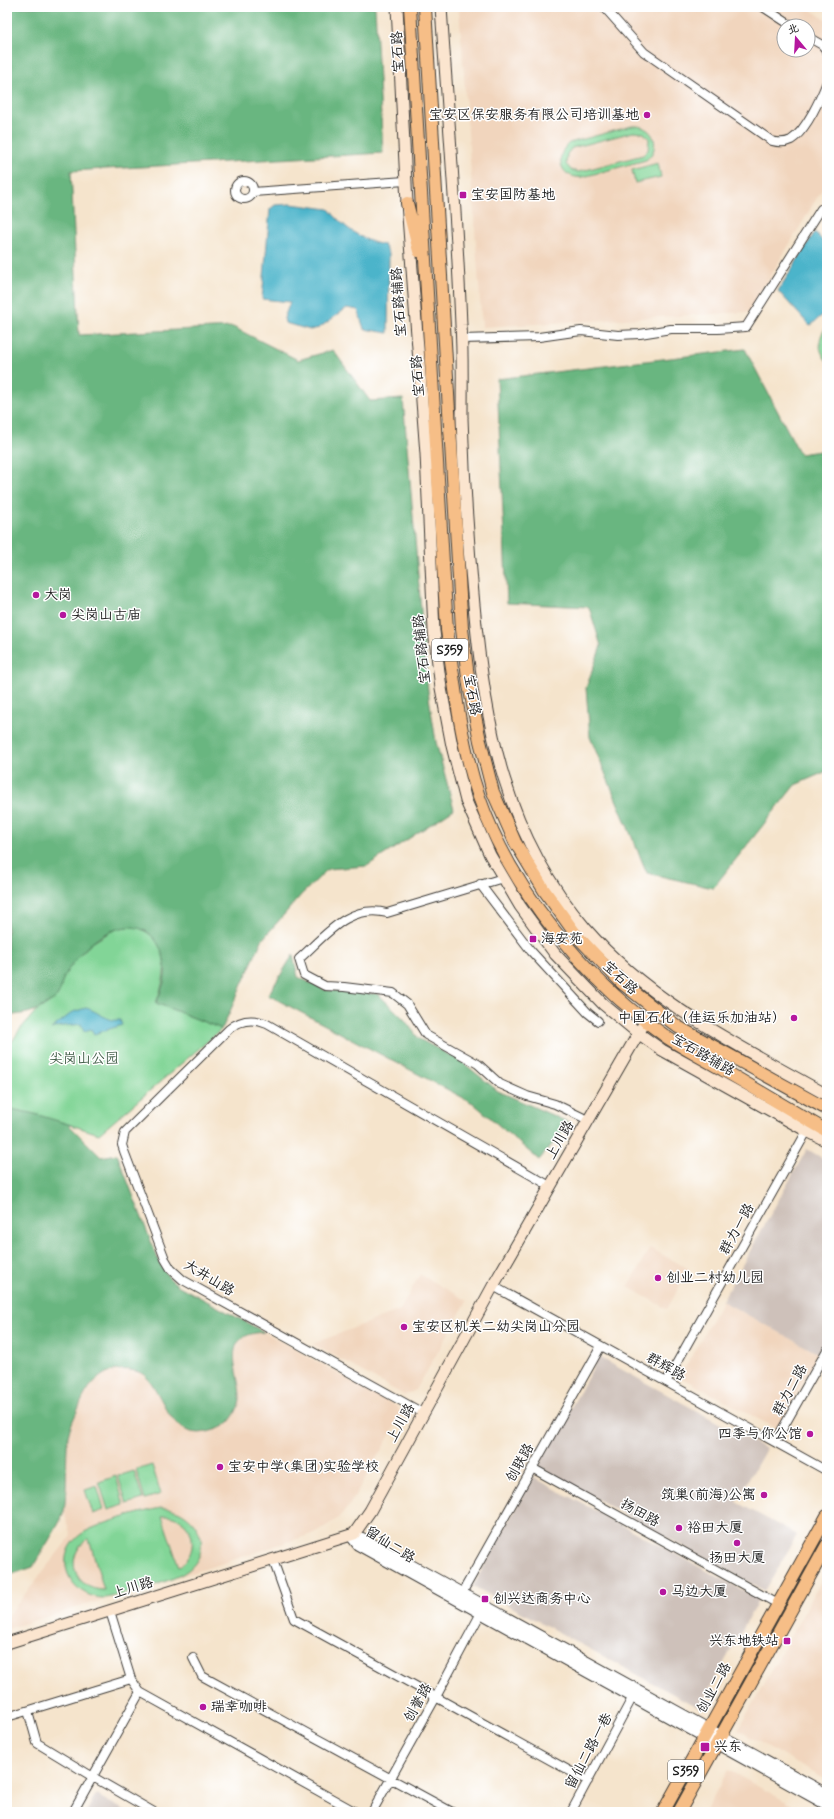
<svg xmlns="http://www.w3.org/2000/svg" width="834" height="1819" font-family="Mynerve,'LXGW WenKai TC',sans-serif">
  <style>
    .built { fill: #f1d5bd; fill-rule: evenodd }
    .industrial { fill: #cec1ba }
    .green { fill: #82d597; stroke: #4f785a; fill-rule: evenodd }
    .forest { fill: #69b680; stroke: #42694e }
    .water { fill: #4cb4ca; stroke: #346873 }
    .lines { fill: none; stroke-linecap: round; stroke-linejoin: round }
    .minor-casing { stroke: #3d3a36; stroke-width: 10 }
    .tertiary-casing { stroke: #3d3a36; stroke-width: 12 }
    .secondary-casing { stroke: #3d3a36; stroke-width: 13 }
    .primary-casing { stroke: #3d3a36; stroke-width: 14 }
    .minor { stroke: #fff; stroke-width: 8 }
    .tertiary { stroke: #fff; stroke-width: 10 }
    .secondary { stroke: #fbe5cf; stroke-width: 11 }
    .primary { stroke: #f6be87; stroke-width: 12 }
    .poi-dot { fill: #b5179e; stroke: #fff; stroke-width: 1.5 }
    .labels { text-anchor: middle; dominant-baseline: central; stroke-width: 3; stroke-linejoin: round; paint-order: stroke }
    .shield { fill: #fff; stroke: #606060; stroke-width: 1 }
    .shield-label { font-size: 13px; font-weight: bold; fill: #1c1c1c }
    .street-label { font-size: 14px; fill: #1c1c1c; stroke: #fff }
    .poi-label { font-size: 14px; fill: #1c1c1c; stroke: #fff; text-anchor: start }
    .park-label { font-size: 14px; fill: #405d47; stroke: #fff }
  </style>
  <rect width="100%" height="100%" fill="#fff"/>
  <filter id="ink" filterUnits="userSpaceOnUse"><feTurbulence type="fractalNoise" baseFrequency=".025" numOctaves="2"/><feDisplacementMap in="SourceGraphic" scale="8" xChannelSelector="R" yChannelSelector="G"/><feConvolveMatrix kernelMatrix="1 2 1 2 8 2 1 2 1" color-interpolation-filters="sRGB"/></filter>
  <filter id="wash" filterUnits="userSpaceOnUse"><feTurbulence type="fractalNoise" baseFrequency=".012" numOctaves="4" result="noise"/><feDisplacementMap in="SourceGraphic" scale="16" xChannelSelector="R" yChannelSelector="G"/><feGaussianBlur stdDeviation="0.9" result="paint"/><feColorMatrix in="noise" values="0 0 0 0 0 0 0 0 0 0 0 0 0 0 0 0 0 1.4 0 .05"/><feComposite in="paint" operator="in"/></filter>
  <g filter="url(#wash)">
    <rect width="100%" height="100%" fill="#f5e4cc"/>
    <!-- built -->
    <path class="built" d="M459,7H807L827,21V181L749,312L482,327ZM784,26H808V50H784Z
      M650,1248L689,1269L667,1309L628,1287Z
      M420,1274L467,1301L416,1390L404,1395L313,1344L400,1310Z
      M722,1301L819,1354L777,1429L680,1377Z
      M264,1332L398,1407L401,1416L349,1506L337,1519L315,1533L211,1567L7,1629V1617L71,1536L64,1513L68,1434L84,1394L94,1381L108,1372L124,1369L140,1372L150,1382L169,1413L189,1431L203,1433L216,1430L240,1398L233,1361L235,1351L239,1343L246,1337L254,1333Z
      M827,1571V1780L738,1730Z
      M728,1770L805,1812H705Z"/>
    <!-- industrial -->
    <path class="industrial" d="M807,1149L827,1161V1338L819,1354L722,1301Z
      M599,1357L766,1449L736,1502L797,1535L765,1591L538,1467Z
      M533,1477L759,1599L699,1708L473,1586Z
      M96,1795L128,1812H86Z"/>
    <!-- green -->
    <path class="green" d="M632,126C653,124 663,147 646,160L583,177C561,180 553,157 569,143ZM633,132L644,133L649,139L648,150L643,155L578,172L571,170L566,164L567,154L572,148Z
      M658,163L661,177L635,183L632,170Z
      M827,327V361C818,351 817,337 827,327Z
      M134,926C172,939 168,973 156,1003L222,1029L99,1134L68,1124L7,1109V1050L18,1032L35,1012L57,997L64,976L76,958L92,943L110,932L122,927Z
      M152,1465L161,1494L145,1499L136,1470Z
      M134,1471L143,1499L127,1504L118,1476Z
      M116,1476L124,1505L108,1510L99,1482Z
      M97,1486L104,1510L93,1514L85,1490Z
      M161,1508C196,1507 217,1549 187,1571C175,1581 122,1595 106,1598C71,1599 50,1558 80,1535C92,1525 144,1511 161,1508ZM162,1516C193,1514 203,1550 179,1567ZM88,1539H89L104,1590C74,1590 63,1556 88,1539Z"/>
    <!-- forest -->
    <path class="forest" d="M7,7H375L383,153L71,171L79,335L233,327L298,360L333,350L370,401L403,399L428,691L436,742L454,809L367,866L328,869L301,895L262,940L222,1029L156,1003C162,990 168,975 164,959C150,907 101,927 76,959C72,964 67,971 64,977C61,983 61,992 57,997C55,999 52,1001 49,1002C33,1014 27,1013 7,1016Z
      M745,349L800,454L827,450V771L795,785L713,888L647,873L590,737L586,688L601,646L589,607L507,603L497,379Z
      M293,955L298,977L325,990L378,994L404,1019L419,1039L461,1061L498,1091L570,1123L539,1160L473,1103L268,995Z
      M7,1108L35,1114L68,1124L101,1157L117,1154L159,1262L169,1278L179,1286L264,1332C217,1335 240,1371 240,1398C240,1406 234,1416 229,1422C223,1428 215,1430 207,1432C165,1441 163,1382 139,1372C136,1371 133,1371 130,1370C123,1369 113,1370 106,1373C92,1381 85,1392 79,1407C75,1416 70,1426 68,1436C65,1460 68,1487 64,1511C62,1522 39,1555 33,1567L7,1576Z"/>
    <!-- water -->
    <path class="water" d="M291,204L329,209C343,227 362,241 384,245L389,254L388,333L364,329L358,310L347,308L319,328L310,330L285,323L284,318L290,302L262,299L270,209L275,205Z
      M815,232L827,246V311L810,326L778,291Z
      M86,1008C98,1011 107,1022 120,1020L122,1025L94,1034L91,1029L84,1031L81,1024C70,1026 61,1025 51,1029L73,1012Z"/>
  </g>
  <g filter="url(#ink)">
    <g class="lines">
      <defs>
        <path id="minor" d="M604,7L644,52L772,141C779,143 785,143 791,140C806,131 821,97 827,82
          M763,7L792,26
          M808,37L822,45L827,51
          M235 190a9 9 0 1 1 18 0a9 9 0 1 1-18 0Z
          M253,192L405,181
          M462,339L539,337L581,331L618,335L640,334L671,329H718L746,327L821,209
          M503,878L387,913C349,903 325,936 299,959L304,975L325,986L344,987L393,993L407,1004L426,1035L478,1064L500,1084L527,1096L555,1104L588,1120
          M480,884L531,951L588,1013L598,1021
          M493,1286L827,1471
          M666,1382L807,1131
          M423,1413L183,1280L171,1269L165,1259L124,1151L122,1145L125,1132L229,1029C241,1019 253,1018 267,1024L550,1186
          M775,1442L827,1350
          M532,1468L778,1604
          M273,1560L294,1619L588,1781
          M462,1593L601,1346
          M110,1611L131,1679L140,1692L356,1812
          M193,1658L202,1676L452,1812
          M28,1711L37,1743L93,1777L154,1812
          M7,1717L131,1679
          M73,1812L140,1692
          M372,1812L436,1697L483,1609
          M571,1812L630,1702"/>
        <path id="tertiary" d="M351,1536L358,1545L827,1805
          M351,1536L362,1538L827,1794"/>
        <path id="secondary" d="M397,7L407,203L426,454L434,631L441,688L452,746L466,801L490,855L520,906L555,954L603,1004L638,1033L662,1050L807,1131L827,1141
          M441,7C448,113 457,219 461,325C463,356 462,387 462,418C464,481 468,543 474,605C485,726 505,835 586,929C651,1004 742,1047 827,1095
          M7,1643L354,1534L370,1511L493,1286L653,1008"/>
        <path id="primary" d="M410,7L447,630C454,685 461,744 479,797C512,892 587,981 668,1038C686,1050 705,1059 723,1070C758,1090 792,1111 827,1131
          M425,7L462,629L469,685L480,741L493,792L515,842L544,890L577,936L622,983L678,1027L827,1109
          M407,203L419,251
          M663,1812L827,1516
          M679,1812L827,1545"/>
      </defs>
      <!-- minor casing -->
      <use href="#minor" class="minor-casing"/>
      <!-- tertiary casing -->
      <use href="#tertiary" class="tertiary-casing"/>
      <!-- secondary casing -->
      <use href="#secondary" class="secondary-casing"/>
      <!-- primary casing -->
      <use href="#primary" class="primary-casing"/>
      <!-- minor -->
      <use href="#minor" class="minor"/>
      <!-- tertiary -->
      <use href="#tertiary" class="tertiary"/>
      <!-- secondary -->
      <use href="#secondary" class="secondary"/>
      <!-- primary -->
      <use href="#primary" class="primary"/>
    </g>
  </g>
  <!-- markers -->
  <g class="poi-dot">
    <circle cx="647" cy="115" r="4"/>
    <rect x="459" y="191" width="8" height="8" rx="2"/>
    <circle cx="36" cy="595" r="4"/>
    <circle cx="63" cy="615" r="4"/>
    <rect x="529" y="935" width="8" height="8" rx="2"/>
    <circle cx="794" cy="1018" r="4"/>
    <circle cx="658" cy="1278" r="4"/>
    <circle cx="404" cy="1327" r="4"/>
    <circle cx="810" cy="1434" r="4"/>
    <circle cx="220" cy="1467" r="4"/>
    <circle cx="764" cy="1495" r="4"/>
    <circle cx="679" cy="1528" r="4"/>
    <circle cx="737" cy="1543" r="4"/>
    <circle cx="663" cy="1592" r="4"/>
    <rect x="481" y="1595" width="8" height="8" rx="2"/>
    <rect x="783" y="1637" width="8" height="8" rx="2"/>
    <circle cx="203" cy="1707" r="4"/>
    <rect x="700" y="1742" width="10" height="10" rx="2"/>
  </g>
  <g class="labels">
    <!-- shield labels -->
    <g class="shield">
      <rect x="432" y="639" width="36" height="22" rx="3"/>
      <rect x="668" y="1760" width="36" height="22" rx="3"/>
    </g>
    <g class="shield-label">
      <text x="450" y="650">S359</text>
      <text x="686" y="1771">S359</text>
    </g>
    <!-- street labels -->
    <g class="street-label">
      <text transform="translate(398 52) rotate(-93)">宝石路</text>
      <text transform="translate(399 302) rotate(-94)">宝石路辅路</text>
      <text transform="translate(418 376) rotate(-94)">宝石路</text>
      <text transform="translate(422 649) rotate(-96)">宝石路辅路</text>
      <text transform="translate(472 695) rotate(80)">宝石路</text>
      <text transform="translate(620 978) rotate(43)">宝石路</text>
      <text transform="translate(703 1055) rotate(30)">宝石路辅路</text>
      <text transform="translate(560 1140) rotate(-60)">上川路</text>
      <text transform="translate(737 1229) rotate(-61)">群力一路</text>
      <text transform="translate(209 1278) rotate(31)">大井山路</text>
      <text transform="translate(666 1367) rotate(29)">群辉路</text>
      <text transform="translate(790 1390) rotate(-61)">群力二路</text>
      <text transform="translate(401 1423) rotate(-61)">上川路</text>
      <text transform="translate(520 1463) rotate(-61)">创联路</text>
      <text transform="translate(640 1513) rotate(29)">扬田路</text>
      <text transform="translate(390 1545) rotate(32)">留仙二路</text>
      <text transform="translate(133 1588) rotate(-17)">上川路</text>
      <text transform="translate(714 1688) rotate(-61)">创业二路</text>
      <text transform="translate(418 1703) rotate(-61)">创誉路</text>
      <text transform="translate(589 1751) rotate(-62)">留仙二路一巷</text>
    </g>
    <!-- poi labels -->
    <g class="poi-label">
      <text x="639" y="115" text-anchor="end">宝安区保安服务有限公司培训基地</text>
      <text x="471" y="195">宝安国防基地</text>
      <text x="44" y="595">大岗</text>
      <text x="71" y="615">尖岗山古庙</text>
      <text x="541" y="939">海安苑</text>
      <text x="786" y="1018" text-anchor="end">中国石化（佳运乐加油站）</text>
      <text x="666" y="1278">创业二村幼儿园</text>
      <text x="412" y="1327">宝安区机关二幼尖岗山分园</text>
      <text x="802" y="1434" text-anchor="end">四季与你公馆</text>
      <text x="228" y="1467">宝安中学(集团)实验学校</text>
      <text x="756" y="1495" text-anchor="end">筑巢(前海)公寓</text>
      <text x="687" y="1528">裕田大厦</text>
      <text x="737" y="1558" text-anchor="middle">扬田大厦</text>
      <text x="671" y="1592">马边大厦</text>
      <text x="493" y="1599">创兴达商务中心</text>
      <text x="779" y="1641" text-anchor="end">兴东地铁站</text>
      <text x="211" y="1707">瑞幸咖啡</text>
      <text x="714" y="1747">兴东</text>
    </g>
    <!-- park labels -->
    <g class="park-label">
      <text x="84" y="1059">尖岗山公园</text>
    </g>
  </g>
  <!-- margin -->
  <rect width="834" height="1819" fill="none" stroke="#fff" stroke-width="24"/>
  <!-- north arrow -->
  <g transform="translate(796 38) rotate(342)"><circle r="19" fill="#ffffff" stroke="#a4a4a4"/>
  <path d="M0-3L7 15L0 10L-7 15Z" fill="#b5179e"/>
  <text y="-6" font-size="11" font-weight="bold" text-anchor="middle" fill="#1c1c1c">北</text>
  </g>
</svg>
